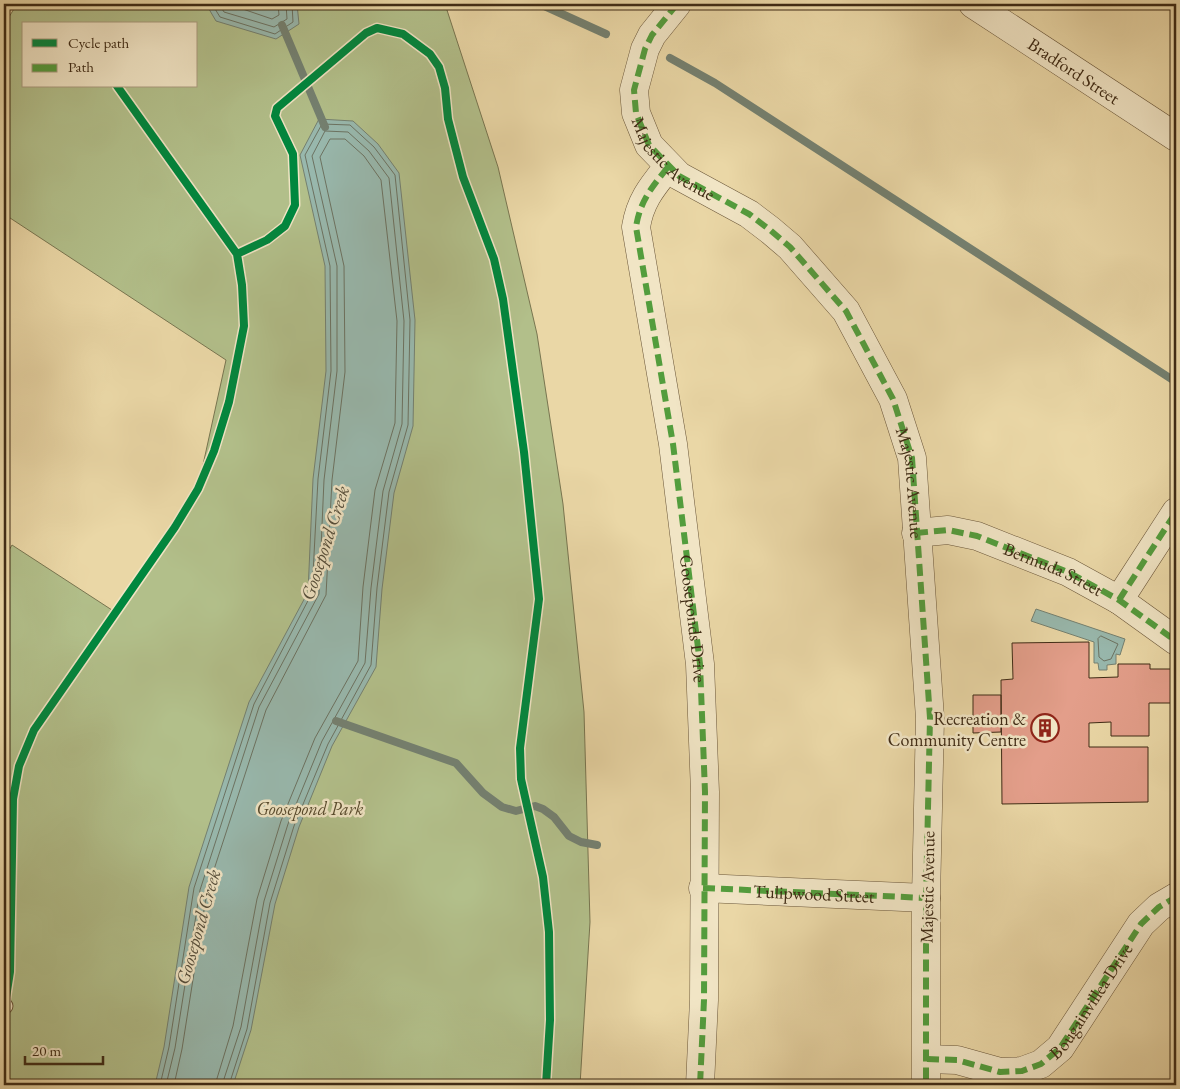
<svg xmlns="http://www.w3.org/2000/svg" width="1180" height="1089" font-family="'EB Garamond',serif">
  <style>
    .green { fill: #b2bf8a; stroke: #787550; fill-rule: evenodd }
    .water { fill: #98b8ad; stroke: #748070 }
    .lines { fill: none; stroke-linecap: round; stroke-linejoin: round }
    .shore { stroke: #6c7261; stroke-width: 1 }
    .stream { stroke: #748070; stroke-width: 8 }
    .building { fill: #e39e8a; stroke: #3f2b15 }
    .lane-casing { stroke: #6a5639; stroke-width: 17 }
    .street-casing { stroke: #6a5639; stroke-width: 29 }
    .lane { stroke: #f1e5c5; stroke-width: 15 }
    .street { stroke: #f1e5c5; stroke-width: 28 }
    .quiet { stroke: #539d3d; stroke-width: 6; stroke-dasharray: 12 6; stroke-linecap: butt }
    .cycleway-casing { stroke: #f1e5c5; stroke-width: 11 }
    .cycleway { stroke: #00873e; stroke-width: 8 }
    .labels { text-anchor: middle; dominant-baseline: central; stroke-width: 5; stroke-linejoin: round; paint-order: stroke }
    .street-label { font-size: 18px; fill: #3f2b15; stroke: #f1e5c5 }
    .poi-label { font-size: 18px; fill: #3f2b15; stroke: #f1e5c5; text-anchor: end }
    .park-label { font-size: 18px; font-style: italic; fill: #56492c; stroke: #f1e5c5 }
    .water-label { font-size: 19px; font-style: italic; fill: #554e3b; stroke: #f1e5c5 }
  </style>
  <rect width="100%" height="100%" fill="#ead7a6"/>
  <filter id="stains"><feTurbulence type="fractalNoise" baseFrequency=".004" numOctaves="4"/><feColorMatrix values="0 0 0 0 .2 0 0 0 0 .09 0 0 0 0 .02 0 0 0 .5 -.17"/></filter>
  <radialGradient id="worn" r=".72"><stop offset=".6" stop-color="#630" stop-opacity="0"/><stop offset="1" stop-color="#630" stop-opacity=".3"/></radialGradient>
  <!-- green -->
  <path class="green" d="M17,4H445L498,167L537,334L563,504L584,712L590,922L580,1085H4V559L12,545L115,612L199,483L226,360L4,214V25ZM24,24H196V86H24Z"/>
  <!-- water -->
  <path class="water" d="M206,4H297L299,24L276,39L216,21Z
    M319,119L353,121L378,144L399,173L415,320L413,426L394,493L382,589L376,667L332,746L299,827L275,904L251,1030L233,1085H155L164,1047L189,887L249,702L308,592L313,479L326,371L325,266L300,155Z
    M1036,609L1125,639L1120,655L1116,654V664L1107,665V670H1099L1098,663H1094V642L1031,621Z"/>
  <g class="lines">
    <!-- shore -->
    <path class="shore" d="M212,4L220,17L275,34L293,22L292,4
      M219,4L224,12L274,27L287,19L286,4
      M228,4L272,19L279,15L278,4
      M1101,636L1118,644L1111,659L1104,661L1099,657L1098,639Z
      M160,1085L169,1047L194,888L254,704L312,593L318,479L331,371L330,266L305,155L322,124L350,125L374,147L395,175L410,320L408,425L389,492L377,588L371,665L328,744L294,826L270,903L247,1029L229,1085
      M166,1085L175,1048L200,890L259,707L319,594L324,480L337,371V266L312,156L325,131L348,132L369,151L389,178L404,321L402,424L383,491L371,588L365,663L322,741L288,824L264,901L241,1027L222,1085
      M174,1085L182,1049L207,891L266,710L326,595L332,480L345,372L344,266L320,157L330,139H345L364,156L381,180L397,321L395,423L375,490L363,587L358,661L315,738L281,821L257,899L233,1026L215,1085"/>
    <!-- stream -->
    <path class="stream" d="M540,4L606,34
      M282,25L325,127
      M670,58L715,83L1176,382
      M336,721L456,763L483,793L502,807L516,811L535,806L543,809L554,817L569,836L581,842L597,845"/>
  </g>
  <!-- building -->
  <path class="building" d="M1089,642V678L1118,677V664H1150V669H1175V703H1149V736H1111V722L1089,723V747H1148V802L1002,804L1001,680L1013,679L1012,643Z
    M973,695H1001V732L973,733Z"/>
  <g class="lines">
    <defs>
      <path id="lane" d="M4,1006H5"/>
      <g id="street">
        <path d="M677,4L652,35L645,49L634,90L636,113L649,145L679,176L749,214L770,230L790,247L846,311L893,399L912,458L930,718L926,898V1085"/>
        <path id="s1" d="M973,4L1176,137"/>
        <path d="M668,167C652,187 640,201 636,227L673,444L700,664L705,792L704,1000L700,1085"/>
        <path id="s2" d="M916,533L948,530L977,536L1068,572L1119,600L1176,641"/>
        <path d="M1119,600L1176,512"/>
        <path id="s3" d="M703,888L926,898"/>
        <path id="s4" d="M927,1059L957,1060L1000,1072L1022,1071L1041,1064L1060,1048L1141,924L1159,907L1176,897"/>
      </g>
    </defs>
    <!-- lane casing -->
    <use href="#lane" class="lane-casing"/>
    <!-- street casing -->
    <use href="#street" class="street-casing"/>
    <!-- lane -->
    <use href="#lane" class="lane"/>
    <!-- street -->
    <use href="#street" class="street"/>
    <!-- quiet -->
    <g class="quiet">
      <path id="s5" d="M677,4L652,35L645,49L634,90L636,113L649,145L679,176L749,214L770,230L790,247L846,311L893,399L912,458L930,718L926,898V1085"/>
      <path id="s6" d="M668,167C652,187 640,201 636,227L673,444L700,664L705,792L704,1000L700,1085"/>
      <path d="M916,533L948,530L977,536L1068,572L1119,600L1176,641"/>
      <path d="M1119,600L1176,512"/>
      <path d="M703,888L926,898"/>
      <path d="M927,1059L957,1060L1000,1072L1022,1071L1041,1064L1060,1048L1141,924L1159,907L1176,897"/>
    </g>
    <defs>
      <path id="cycleway" d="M237,254L267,240L285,226L295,205L293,154L275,116L277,108L366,33L377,28L403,34L430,54L439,67L445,88L448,119L463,177L494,259L503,299L524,452L539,599L520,748L521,779L543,877L549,932L550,1020L546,1085
        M4,1010L10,972L13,799L19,766L34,730L175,527L198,489L214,451L229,402L244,326L242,285L237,254L117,86"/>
    </defs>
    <!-- cycleway casing -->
    <use href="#cycleway" class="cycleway-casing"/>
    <!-- cycleway -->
    <use href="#cycleway" class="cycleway"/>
  </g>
  <!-- icons -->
  <defs>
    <symbol id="building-ring" viewBox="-11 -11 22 22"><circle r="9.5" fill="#f1e5c5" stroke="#8f2418" stroke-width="1.5"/><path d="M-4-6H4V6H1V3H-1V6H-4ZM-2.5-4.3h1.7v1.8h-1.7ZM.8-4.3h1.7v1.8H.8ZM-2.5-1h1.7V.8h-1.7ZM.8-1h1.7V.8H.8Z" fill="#8f2418"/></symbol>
  </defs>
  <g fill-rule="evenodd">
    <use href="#building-ring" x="1029" y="712" width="32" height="32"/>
  </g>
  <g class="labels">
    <!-- street labels -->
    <g class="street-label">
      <text stroke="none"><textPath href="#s1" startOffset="121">Bradford Street</textPath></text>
      <text stroke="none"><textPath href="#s5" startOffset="182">Majestic Avenue</textPath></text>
      <text stroke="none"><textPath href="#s5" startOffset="602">Majestic Avenue</textPath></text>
      <text stroke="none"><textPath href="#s2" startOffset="145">Bermuda Street</textPath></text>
      <text stroke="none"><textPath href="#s6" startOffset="465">Gooseponds Drive</textPath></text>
      <text transform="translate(927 887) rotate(-89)">Majestic Avenue</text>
      <text stroke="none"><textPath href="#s3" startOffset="111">Tulipwood Street</textPath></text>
      <text stroke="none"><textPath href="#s4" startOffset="198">Bougainvillea Drive</textPath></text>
    </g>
    <!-- poi labels -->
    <g class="poi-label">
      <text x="1026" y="718">Recreation &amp;<tspan x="1026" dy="21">Community Centre</tspan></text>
    </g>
    <!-- park labels -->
    <g class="park-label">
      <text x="310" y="808">Goosepond Park</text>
    </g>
    <!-- water labels -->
    <g class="water-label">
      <text transform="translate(325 543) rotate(-72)">Goosepond Creek</text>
      <text transform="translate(198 927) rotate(-74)">Goosepond Creek</text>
    </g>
  </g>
  <!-- margin -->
  <rect width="1180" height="1089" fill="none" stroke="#ead7a6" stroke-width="20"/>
  <rect x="5" y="5" width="1170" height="1079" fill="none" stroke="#3f2b15" stroke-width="2.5"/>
  <rect x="10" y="10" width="1160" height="1069" fill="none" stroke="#3f2b15"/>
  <!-- legend -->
  <rect x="22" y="22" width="175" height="65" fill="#f1e5c5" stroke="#aa9b7f"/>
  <rect x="32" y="39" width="25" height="8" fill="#00873e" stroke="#aa9b7f"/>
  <text x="68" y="48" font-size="15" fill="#3f2b15">Cycle path</text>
  <rect x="32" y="64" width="25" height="8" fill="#539d3d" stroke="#aa9b7f"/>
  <text x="68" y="72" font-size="15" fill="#3f2b15">Path</text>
  <!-- scale -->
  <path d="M25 1056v8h78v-8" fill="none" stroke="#3f2b15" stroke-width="2.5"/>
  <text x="32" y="1056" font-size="15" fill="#3f2b15" stroke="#f1e5c5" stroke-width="4" paint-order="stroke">20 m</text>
  <rect width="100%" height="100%" filter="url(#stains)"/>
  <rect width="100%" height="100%" fill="url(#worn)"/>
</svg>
